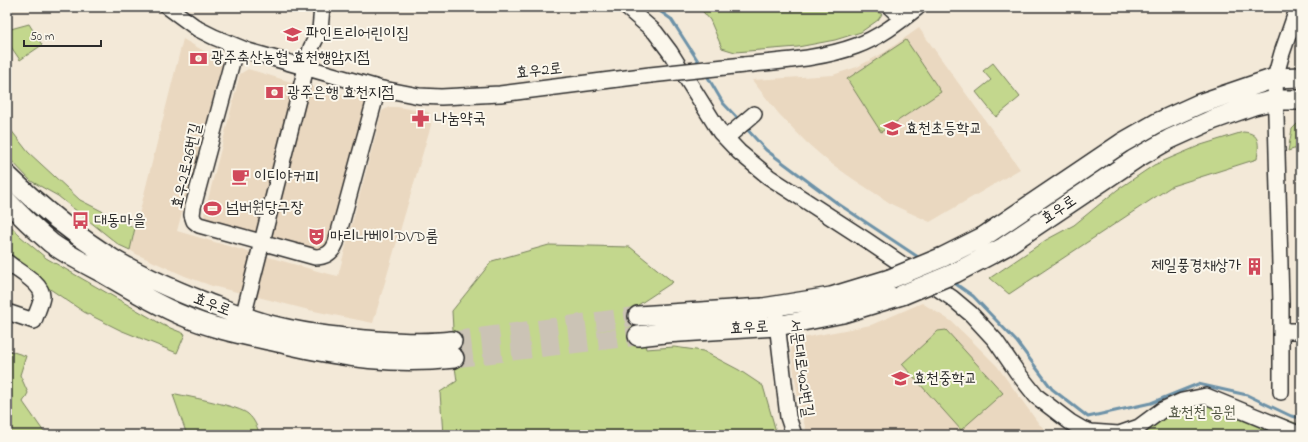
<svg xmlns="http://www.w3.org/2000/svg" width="1308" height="442" font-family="'Indie Flower','Poor Story',sans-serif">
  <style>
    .built { fill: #ead8c0 }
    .green { fill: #c3d78d; stroke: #77815c }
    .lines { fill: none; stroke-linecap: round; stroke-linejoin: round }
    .stream { stroke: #6d92a8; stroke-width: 3 }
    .major-tunnel { stroke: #cbc3b5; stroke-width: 19; stroke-dasharray: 19 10; stroke-linecap: butt }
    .minor-casing { stroke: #2b2b2b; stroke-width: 18 }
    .major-casing { stroke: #2b2b2b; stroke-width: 22 }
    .minor { stroke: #fbf7ec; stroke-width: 15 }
    .major { stroke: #fbf7ec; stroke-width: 19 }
    .minor-bridge-casing { stroke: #2b2b2b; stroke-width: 18; stroke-linecap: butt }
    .major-bridge-casing { stroke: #2b2b2b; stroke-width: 22; stroke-linecap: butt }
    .minor-bridge { stroke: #fbf7ec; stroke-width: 15 }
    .major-bridge { stroke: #fbf7ec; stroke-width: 19 }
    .labels { text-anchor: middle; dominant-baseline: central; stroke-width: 4; stroke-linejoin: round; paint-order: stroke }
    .poi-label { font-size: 16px; fill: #2b2b2b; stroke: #fbf7ec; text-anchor: start }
    .street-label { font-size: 16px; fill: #2b2b2b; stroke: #fbf7ec }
    .park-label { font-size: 16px; fill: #515644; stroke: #fbf7ec }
  </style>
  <rect width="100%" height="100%" fill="#f3e9d8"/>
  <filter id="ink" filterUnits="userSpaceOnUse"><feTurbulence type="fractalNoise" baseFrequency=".025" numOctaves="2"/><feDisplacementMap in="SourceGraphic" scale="8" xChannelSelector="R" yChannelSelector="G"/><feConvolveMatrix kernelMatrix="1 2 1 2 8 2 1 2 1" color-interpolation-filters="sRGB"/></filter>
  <g filter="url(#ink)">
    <!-- built -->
    <path class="built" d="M919,28L1020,169L930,222L893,205L853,179L829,162L807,143L779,114L752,80L833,75L857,67L885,52Z
      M183,39L223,62L177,231L252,253L241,293L212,286L185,276L136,254L130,250Z
      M248,69L298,84L257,233L206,219L204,215L240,74Z
      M310,86L361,100L364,104V113L327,248L319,252L269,237Z
      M389,107H397L429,112L431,125L373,323L309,310L254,296L265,256L321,272L338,276L382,111Z
      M922,303L951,321L972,341L997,366L1039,424L1052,435H808L800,411L791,353V347L794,342L797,339L871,325Z"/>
    <!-- green -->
    <path class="green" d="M699,7H810L874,11L882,14L878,20L861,32L835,40L798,47L735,52L722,48L710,20Z
      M29,24L42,45L20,60L7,41V30Z
      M906,40L941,92L881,132L847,79Z
      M993,63L1020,97L996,117L976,92L991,80L983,71Z
      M1298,123H1301V149H1294L1288,151L1292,129Z
      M7,125L28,152L80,200L135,228L130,250L119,245L58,196L31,181L7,156Z
      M1243,132C1261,133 1259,145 1257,159L1172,186L1009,294L990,278L1046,240L1074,225L1117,190L1154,165L1201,145Z
      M7,222L20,236L46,258L163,325L185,334L177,353L120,330L84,312L50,289L7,254Z
      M549,245L630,247L673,282L638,305L646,349L674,347L703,351L739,370L763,386L777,435H443L440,392L457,381L455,367L452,311L492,261Z
      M946,330L1003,393L961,430L902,364L938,331Z
      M7,350L26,356L20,375L28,393L23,402L46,435H7Z
      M1209,391L1301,425V435H1144L1149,409L1188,393Z
      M176,394C190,397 239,406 248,414C255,420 257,427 260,435H187L173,395Z"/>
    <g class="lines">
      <!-- stream -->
      <path class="stream" d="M654,7L671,19L700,64
        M706,74L723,103L740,121
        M745,127L766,150L837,203L921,259
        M953,282L973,296L1017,342L1052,389L1088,417L1151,403L1198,384L1247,395L1291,416L1301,418"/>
      <!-- major-tunnel -->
      <path class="major-tunnel" d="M452,341L638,316
        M454,358L638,336"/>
      <defs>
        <path id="minor" d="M168,7L198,29L214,37L248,51L378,88L419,96L441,97L500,94L650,75
          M626,7L655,32L670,52L720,132L739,152L769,177L866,240L952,298L971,314L995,340L1017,372L1036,396L1070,422L1082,429L1090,432L1119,434L1139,427L1162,410L1182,401L1206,396L1301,435
          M890,7L903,19
          M236,47L193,207L192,215L194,221L199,225L315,257C326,257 332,253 336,243L378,88
          M744,65C780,61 821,59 856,46C879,38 899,22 918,7
          M726,138L754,114
          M7,262C16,270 43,283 42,297C41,304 36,314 34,321L7,312
          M775,306L788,417L794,435
          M243,317L311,48L320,30L322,7
          M1281,331H1301
          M1281,392V303L1275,78L1282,53L1298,7"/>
        <path id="major" d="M7,175C40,207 77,237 116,261C144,277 174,290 204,302C228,311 252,321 278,327C311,335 344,338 377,341C402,343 427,344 452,341
          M7,201C21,216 36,230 51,243C66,254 84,263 101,272C127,287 153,303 181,315C215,330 251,336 286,344C342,357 397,365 454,358
          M983,237L1122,143L1157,123L1199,104L1275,78L1301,77
          M993,253L1004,247L1135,159L1170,139L1212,120L1254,105L1275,100H1301
          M638,316L763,308L831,297L890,279
          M638,336L665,333L777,326L843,313L902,295"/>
      </defs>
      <!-- minor casing -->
      <use href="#minor" class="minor-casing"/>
      <!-- major casing -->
      <use href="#major" class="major-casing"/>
      <!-- minor -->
      <use href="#minor" class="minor"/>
      <!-- major -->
      <use href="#major" class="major"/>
      <defs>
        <path id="minor-bridge" d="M650,75L744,65"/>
        <path id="major-bridge" d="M890,279L943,257L983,237
          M902,295L955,273L993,253"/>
      </defs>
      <!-- minor-bridge casing -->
      <use href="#minor-bridge" class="minor-bridge-casing"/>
      <!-- major-bridge casing -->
      <use href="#major-bridge" class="major-bridge-casing"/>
      <!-- minor-bridge -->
      <use href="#minor-bridge" class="minor-bridge"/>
      <!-- major-bridge -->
      <use href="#major-bridge" class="major-bridge"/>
    </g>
  </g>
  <!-- icons -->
  <defs>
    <symbol id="school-bare" viewBox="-9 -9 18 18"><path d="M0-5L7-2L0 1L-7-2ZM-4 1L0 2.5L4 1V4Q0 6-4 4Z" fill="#d1495b" stroke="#fbf7ec" stroke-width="2.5" paint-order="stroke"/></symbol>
    <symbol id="bank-bare" viewBox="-9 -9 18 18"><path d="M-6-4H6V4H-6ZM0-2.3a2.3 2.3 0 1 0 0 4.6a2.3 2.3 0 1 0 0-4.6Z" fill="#d1495b" stroke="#fbf7ec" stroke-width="2.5" paint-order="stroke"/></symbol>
    <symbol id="pharmacy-bare" viewBox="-9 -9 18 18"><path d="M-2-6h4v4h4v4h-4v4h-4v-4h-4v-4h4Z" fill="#d1495b" stroke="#fbf7ec" stroke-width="2.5" paint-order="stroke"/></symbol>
    <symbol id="cafe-bare" viewBox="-9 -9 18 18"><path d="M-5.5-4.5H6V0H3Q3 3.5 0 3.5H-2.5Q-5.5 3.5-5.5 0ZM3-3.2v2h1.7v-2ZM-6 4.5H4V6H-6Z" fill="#d1495b" stroke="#fbf7ec" stroke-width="2.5" paint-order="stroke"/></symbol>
    <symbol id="stadium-bare" viewBox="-9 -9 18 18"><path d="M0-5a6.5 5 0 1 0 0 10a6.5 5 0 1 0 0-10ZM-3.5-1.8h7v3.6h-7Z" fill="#d1495b" stroke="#fbf7ec" stroke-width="2.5" paint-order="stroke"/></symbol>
    <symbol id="bus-bare" viewBox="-9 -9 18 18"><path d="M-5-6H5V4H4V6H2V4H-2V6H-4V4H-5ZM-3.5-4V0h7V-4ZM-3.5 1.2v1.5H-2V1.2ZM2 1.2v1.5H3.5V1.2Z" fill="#d1495b" stroke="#fbf7ec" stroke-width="2.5" paint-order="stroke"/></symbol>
    <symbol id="theatre-bare" viewBox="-9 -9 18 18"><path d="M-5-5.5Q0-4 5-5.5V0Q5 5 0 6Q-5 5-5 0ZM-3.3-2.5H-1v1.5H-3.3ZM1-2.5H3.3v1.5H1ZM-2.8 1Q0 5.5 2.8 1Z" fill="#d1495b" stroke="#fbf7ec" stroke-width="2.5" paint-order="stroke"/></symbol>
    <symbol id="building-bare" viewBox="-9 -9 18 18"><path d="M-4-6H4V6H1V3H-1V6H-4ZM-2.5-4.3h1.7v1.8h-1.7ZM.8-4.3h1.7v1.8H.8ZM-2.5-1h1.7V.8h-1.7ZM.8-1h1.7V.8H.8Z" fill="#d1495b" stroke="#fbf7ec" stroke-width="2.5" paint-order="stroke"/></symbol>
  </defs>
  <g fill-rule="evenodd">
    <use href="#school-bare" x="280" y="22" width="25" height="25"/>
    <use href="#bank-bare" x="186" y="46" width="25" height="25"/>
    <use href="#bank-bare" x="262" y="80" width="25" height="25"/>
    <use href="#pharmacy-bare" x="408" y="106" width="25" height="25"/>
    <use href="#school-bare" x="880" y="116" width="25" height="25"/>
    <use href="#cafe-bare" x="228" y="164" width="25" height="25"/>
    <use href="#stadium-bare" x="200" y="196" width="25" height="25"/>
    <use href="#bus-bare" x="68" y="208" width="25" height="25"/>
    <use href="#theatre-bare" x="304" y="224" width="25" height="25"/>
    <use href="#building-bare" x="1242" y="254" width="25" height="25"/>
    <use href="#school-bare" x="888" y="366" width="25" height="25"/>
  </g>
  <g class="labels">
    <!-- poi labels -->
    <g class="poi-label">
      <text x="306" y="34">파인트리어린이집</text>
      <text x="211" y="58">광주축산농협 효천행암지점</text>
      <text x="287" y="93">광주은행 효천지점</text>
      <text x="434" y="119">나눔약국</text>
      <text x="905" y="129">효천초등학교</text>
      <text x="254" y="177">이디야커피</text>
      <text x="226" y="208">넘버원당구장</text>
      <text x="94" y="221">대동마을</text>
      <text x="330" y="237">마리나베이DVD룸</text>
      <text x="1241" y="266" text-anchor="end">제일풍경채상가</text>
      <text x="913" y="379">효천중학교</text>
    </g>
    <!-- street labels -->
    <g class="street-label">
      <text transform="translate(539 71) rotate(-6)">효우2로</text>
      <text transform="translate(187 166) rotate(-77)">효우2로26번길</text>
      <text transform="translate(1059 210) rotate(-34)">효우로</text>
      <text transform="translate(212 305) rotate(21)">효우로</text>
      <text transform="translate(749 328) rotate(-3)">효우로</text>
      <text transform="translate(801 368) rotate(82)">서문대로402번길</text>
    </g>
    <!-- park labels -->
    <g class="park-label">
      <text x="1202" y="413">효천천 공원</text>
    </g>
  </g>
  <!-- margin -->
  <rect width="1308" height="442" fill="none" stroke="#fbf7ec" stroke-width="24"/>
  <rect x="12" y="12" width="1284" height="418" fill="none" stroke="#2b2b2b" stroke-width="1.5" filter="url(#ink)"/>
  <!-- scale -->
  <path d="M24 40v6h77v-6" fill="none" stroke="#2b2b2b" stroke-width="2"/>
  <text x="30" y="40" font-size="12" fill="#2b2b2b" stroke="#fbf7ec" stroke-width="3" paint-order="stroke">50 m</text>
</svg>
